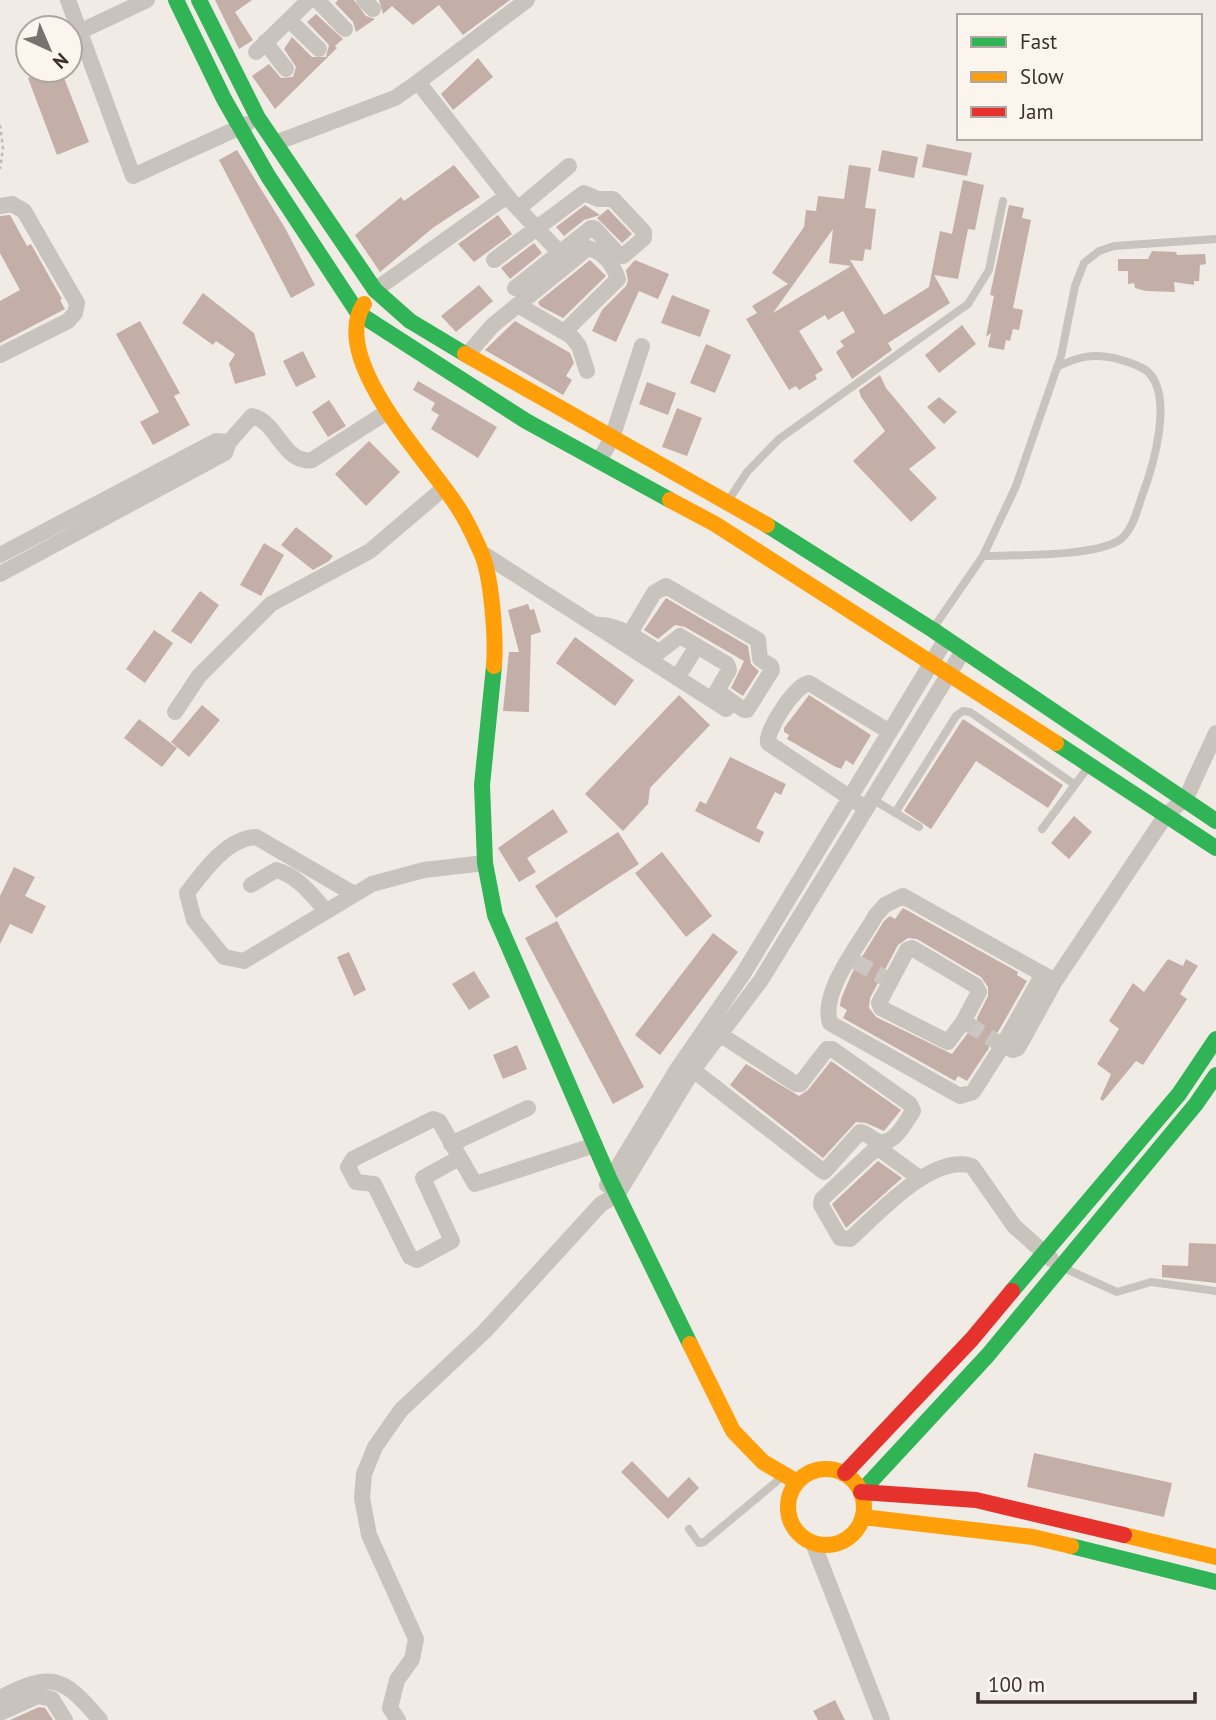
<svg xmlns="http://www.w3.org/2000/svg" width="1216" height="1720" font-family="'PT Sans',sans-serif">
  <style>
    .building { fill: #c3afa7; fill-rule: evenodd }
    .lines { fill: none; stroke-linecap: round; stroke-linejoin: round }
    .street-tunnel { stroke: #ccc6c0; stroke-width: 16; stroke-dasharray: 16 8; stroke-linecap: butt }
    .path { stroke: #c2bbb6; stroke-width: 2.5; stroke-dasharray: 3.5 3.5; stroke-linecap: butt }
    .lane { stroke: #c9c3be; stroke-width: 8 }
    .street { stroke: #c9c3be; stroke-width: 16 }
    .fast { stroke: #30b455; stroke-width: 16 }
    .slow { stroke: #ff9f0a; stroke-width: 16 }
    .jam { stroke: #e5322d; stroke-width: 16 }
  </style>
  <rect width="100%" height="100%" fill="#f0ebe5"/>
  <!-- building -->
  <path class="building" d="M215,0H252L235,12L253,40L239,49Z
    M338,0H354L366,16L375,19L356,32L353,22L335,3Z
    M379,0H510L463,35L439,5L413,25L392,6L383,14Z
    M316,14L343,39L335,46L337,48L275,109L252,76L269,64L281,78L293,77L296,67L284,49L292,37L312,57H326L329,45L307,22Z
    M478,58L493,77L453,110L441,94Z
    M49,70H61L89,142L57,155L28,78Z
    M927,144L972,153L967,176L922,167Z
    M237,150L285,228L315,285L291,298L219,160Z
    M882,150L918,157L914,178L878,171Z
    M454,165L480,197L434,227L380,272L355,235L401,197L404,201Z
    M849,165L871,168L865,208L876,209L871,250L865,249L863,261L850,260L884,315L929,287L940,231L952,234L963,180L984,185L975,230L968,229L958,279L934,275L950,303L888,343L892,350L852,379L836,352L844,346L840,341L855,332L843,311L828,320L825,315L799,331L823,370L815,375L817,379L799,390L796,386L789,390L746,319L757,313L752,306L788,284L772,273L804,227L806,210L816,211L818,196L844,199ZM833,229L829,263L851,266L773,313Z
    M585,205L600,215L584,220L564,236L556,227Z
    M1009,205L1024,208L1022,218L1031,220L1013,308L1023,310L1019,330L1013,329L1010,341L1006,340L1004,350L988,347L991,333L986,337L994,296L990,295Z
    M608,209L632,234L622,243L597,218Z
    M10,215L27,246L31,244L62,299L60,300L65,309L0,343V301L20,290L0,253V216Z
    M498,215L512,234L474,262L458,244Z
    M534,243L542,253L510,279L501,268Z
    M1152,251L1176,252L1177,255L1205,254L1206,264L1200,265L1199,281H1194V285L1174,282L1175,292L1146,291L1135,288L1134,283L1128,284V271H1118V259H1148Z
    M590,260L606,276L563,318L540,306L538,302Z
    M635,260L669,274L658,299L639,291L616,342L592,331L602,310L626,286L628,281L626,270Z
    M479,285L493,301L456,332L441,316Z
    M203,293L254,333L266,375L235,384L229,364L235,354L216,341L213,345L182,323Z
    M672,295L710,310L700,337L661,323Z
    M140,321L180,393L174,396L190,425L153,445L140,422L159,412L116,334Z
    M515,321L570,353L574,363L566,376L572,380L563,395L485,350Z
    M962,325L976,344L939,373L925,355Z
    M706,344L731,355L715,393L690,383Z
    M303,351L316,377L296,387L283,361Z
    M880,375L886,388L936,448L909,469L937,498L911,522L853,461L885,431L861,397L859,390Z
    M418,381L497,427L478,458L431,429L439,415L431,410L435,403L413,390Z
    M647,382L676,393L668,415L639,404Z
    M939,397L957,412L944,424L927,407Z
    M329,400L346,426L328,437L312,412Z
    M677,408L702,418L687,456L662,447Z
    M369,441L400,472L366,506L335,474Z
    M296,527L333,556L329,561L313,570L281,545Z
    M264,543L284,555L261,596L240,585Z
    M200,591L219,605L191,644L171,631Z
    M666,598L748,646L751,664L759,671L743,696L731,688L744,661L685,627L675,625L658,639L644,630Z
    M528,604L530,610L534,609L541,632L531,635L529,712L503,711L509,652H519L508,610Z
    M154,630L173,643L145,683L126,669Z
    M575,637L634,680L615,706L556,663Z
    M679,695L710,725L650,788L648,804L623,831L585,794Z
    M809,695L871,735L853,765L846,760L841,769L834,766L787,739L789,735L784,732V728Z
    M202,705L220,720L189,757L171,742Z
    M139,719L177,748L162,767L124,738Z
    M963,719L1063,785L1048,808L976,761L931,829L904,811Z
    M730,757L786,784L781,795L775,792L756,828L764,832L759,843L695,811L700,801L706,804Z
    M553,809L568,832L527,858L536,872L519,882L498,848Z
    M1074,816L1092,832L1069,859L1051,843Z
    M618,832L639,864L556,918L535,886Z
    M662,852L712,916L686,937L635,873Z
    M14,867L35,877L25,896L46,906L32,934L10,924L0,944V896Z
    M903,908L1018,972L1017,975L1027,981L998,1032L988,1037L989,1048L967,1081L958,1076L955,1081L843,1018L847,1010L840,1006L841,999L852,973L884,921L890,916L895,919ZM908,938L917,939L981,977L988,987V996L977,1018V1028L967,1034L952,1054L876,1017L869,1008L870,998L898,945Z
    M557,921L644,1087L613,1104L525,938Z
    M713,933L738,952L660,1055L635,1035Z
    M349,952L366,990L354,996L337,957Z
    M1168,959L1183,966L1186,959L1198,966L1180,994L1187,999L1143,1065L1136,1061L1103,1101L1100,1099L1111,1074L1097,1064L1119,1029L1109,1021L1133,983L1144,992Z
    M474,971L490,997L469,1010L452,984Z
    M517,1045L527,1069L503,1079L493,1055Z
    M831,1061L901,1110L884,1131L866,1123L856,1122L823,1158L730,1085L746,1064L799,1096L808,1090Z
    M878,1161L902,1178L846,1228L832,1204Z
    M1189,1243L1216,1244V1283L1162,1277V1265L1188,1266Z
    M1034,1453L1172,1483L1164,1517L1027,1487Z
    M632,1461L668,1498L689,1477L699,1488L668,1519L621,1472Z
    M835,1700L845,1720H818L813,1711Z
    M39,1707L45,1708L53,1720H10Z"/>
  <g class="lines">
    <!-- street-tunnel -->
    <path class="street-tunnel" d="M856,962L887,979
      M968,1024L997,1042"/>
    <!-- path -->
    <path class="path" d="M0,125L3,148L0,169"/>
    <!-- lane -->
    <path class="lane" d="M730,498L747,472L779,439L968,304L989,270L1003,201
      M983,556C1015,555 1097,557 1121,539C1133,529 1137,510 1142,496C1153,467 1174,397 1148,372C1140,365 1128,362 1118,359C1094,353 1079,356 1057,367
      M934,627L983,556L1016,486L1061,356L1075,286L1084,263L1099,251L1114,246L1216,239
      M872,799L919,827
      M895,813L956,716L963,711L970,712L1074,784
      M1042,829L1089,766
      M1064,1268L1117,1292L1151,1282L1216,1291
      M689,1529L699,1543L704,1542L782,1477"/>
    <!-- street -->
    <path class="street" d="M68,0L133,176L247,124
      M317,0L345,29
      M364,0L373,9
      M527,0L418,82L511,201L560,253
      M289,20L319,49
      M79,32L147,0
      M265,42L286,69
      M256,52L309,0
      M275,143L395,98L418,82
      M0,206L12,204L24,211L77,303L75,313L68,321L0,355
      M519,208L569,166
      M494,260L584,193L598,199H613L644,232V238L623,256L619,255L594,228H591L515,288
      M375,290L507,196
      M518,305L571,336L579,346L587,371
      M467,355L493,325L588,248C604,252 613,264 618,279L564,332
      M599,461L612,438L642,346
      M482,553L726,709
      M0,555L216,441L229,442
      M0,574L225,453L229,442L252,416C277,421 284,465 312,460L387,412
      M594,625C617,622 640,641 659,652L680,636L727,664L729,670L717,691L744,710H747L772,670L771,666L760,659L758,640L666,586L654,593L629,635
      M677,678L697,646
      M175,712L199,676L271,604L370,551L444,488
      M858,803L768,743C766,730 795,685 809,683L890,732
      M251,885L276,870C297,875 312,895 326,911
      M354,894L256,837C227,838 204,871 187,893L194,920L224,957L244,961L372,884L424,870L485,863
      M1055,981L903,896L885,905L876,915C860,944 820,991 830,1023L960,1096L973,1092L1003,1045L1013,1050L1018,1048L1055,981L1166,815L1186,798L1216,733
      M963,1022L979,992L976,986L912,948L907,950L879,1003L881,1008L948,1042L963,1022L968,1024
      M997,1042L1003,1045L1043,974
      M693,1070L824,1172L860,1132C867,1133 869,1137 875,1140C892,1150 905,1123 913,1111L910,1104L832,1049H827L800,1084H796L712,1029
      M451,1144L528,1108
      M459,1158L423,1178L452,1241L417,1260L410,1257L374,1184L356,1182L348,1167L353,1159L433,1119L439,1121L475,1184L595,1145
      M918,1177L881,1150L873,1151L822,1199L821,1205L840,1238L850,1239C878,1214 932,1153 972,1166L1014,1226L1051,1259
      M607,1185L678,1068L743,974L946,639
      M813,1543L882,1720
      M0,1698C51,1671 63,1676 100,1720
      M0,1713L38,1696L52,1699L65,1720
      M398,1720L390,1708L397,1680L412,1659L416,1639L369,1535L362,1498L364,1474L375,1447L401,1410L485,1331L601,1204L617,1195L693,1070L761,980L963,651"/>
    <!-- fast -->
    <path class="fast" d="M176,0L224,99L268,176L358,313L526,421L670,500
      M199,0L258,118L375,290L410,321L465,354
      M767,525L933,630L1216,821
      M494,666L482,785L485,863L495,915L609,1178L690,1344
      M1056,743L1216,848
      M1012,1291L1179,1094L1216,1039
      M861,1492L988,1355L1196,1104L1216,1075
      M1071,1546L1216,1582"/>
    <!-- slow -->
    <path class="slow" d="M364,304C328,358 427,460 455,503C465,517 473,534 480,550C492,574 496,639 494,666
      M465,354L767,525
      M670,500L715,524L1056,743
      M690,1344L733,1431L763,1462L797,1482
      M788 1507a38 38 0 1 1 76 0a38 38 0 1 1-76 0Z
      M863,1517L1033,1537L1071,1546
      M1124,1535L1216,1557"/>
    <!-- jam -->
    <path class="jam" d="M845,1473L972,1339L1012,1291
      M861,1492L976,1500L1124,1535"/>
  </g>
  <!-- legend -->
  <rect x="957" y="14" width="245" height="126" fill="#fbf5ee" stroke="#aea6a0" stroke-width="2"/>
  <rect x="971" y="37" width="35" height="10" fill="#30b455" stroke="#aea6a0" stroke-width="2"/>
  <text x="1020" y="49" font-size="21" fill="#3b302b">Fast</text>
  <rect x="971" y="72" width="35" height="10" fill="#ff9f0a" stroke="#aea6a0" stroke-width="2"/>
  <text x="1020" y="84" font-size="21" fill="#3b302b">Slow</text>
  <rect x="971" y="107" width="35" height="10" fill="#e5322d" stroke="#aea6a0" stroke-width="2"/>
  <text x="1020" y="119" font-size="21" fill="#3b302b">Jam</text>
  <!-- north arrow -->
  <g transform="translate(49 49) rotate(136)"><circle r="33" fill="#fbf5ee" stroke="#aea6a0" stroke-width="2"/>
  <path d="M0-5L12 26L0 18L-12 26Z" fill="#7a716c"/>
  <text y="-10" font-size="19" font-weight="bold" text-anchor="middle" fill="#3b302b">N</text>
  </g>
  <!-- scale -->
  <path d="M978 1692v10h217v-10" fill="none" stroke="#3b302b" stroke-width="3.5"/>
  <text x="988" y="1692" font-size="21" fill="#3b302b" stroke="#fbf5ee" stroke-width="5" paint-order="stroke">100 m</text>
</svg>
